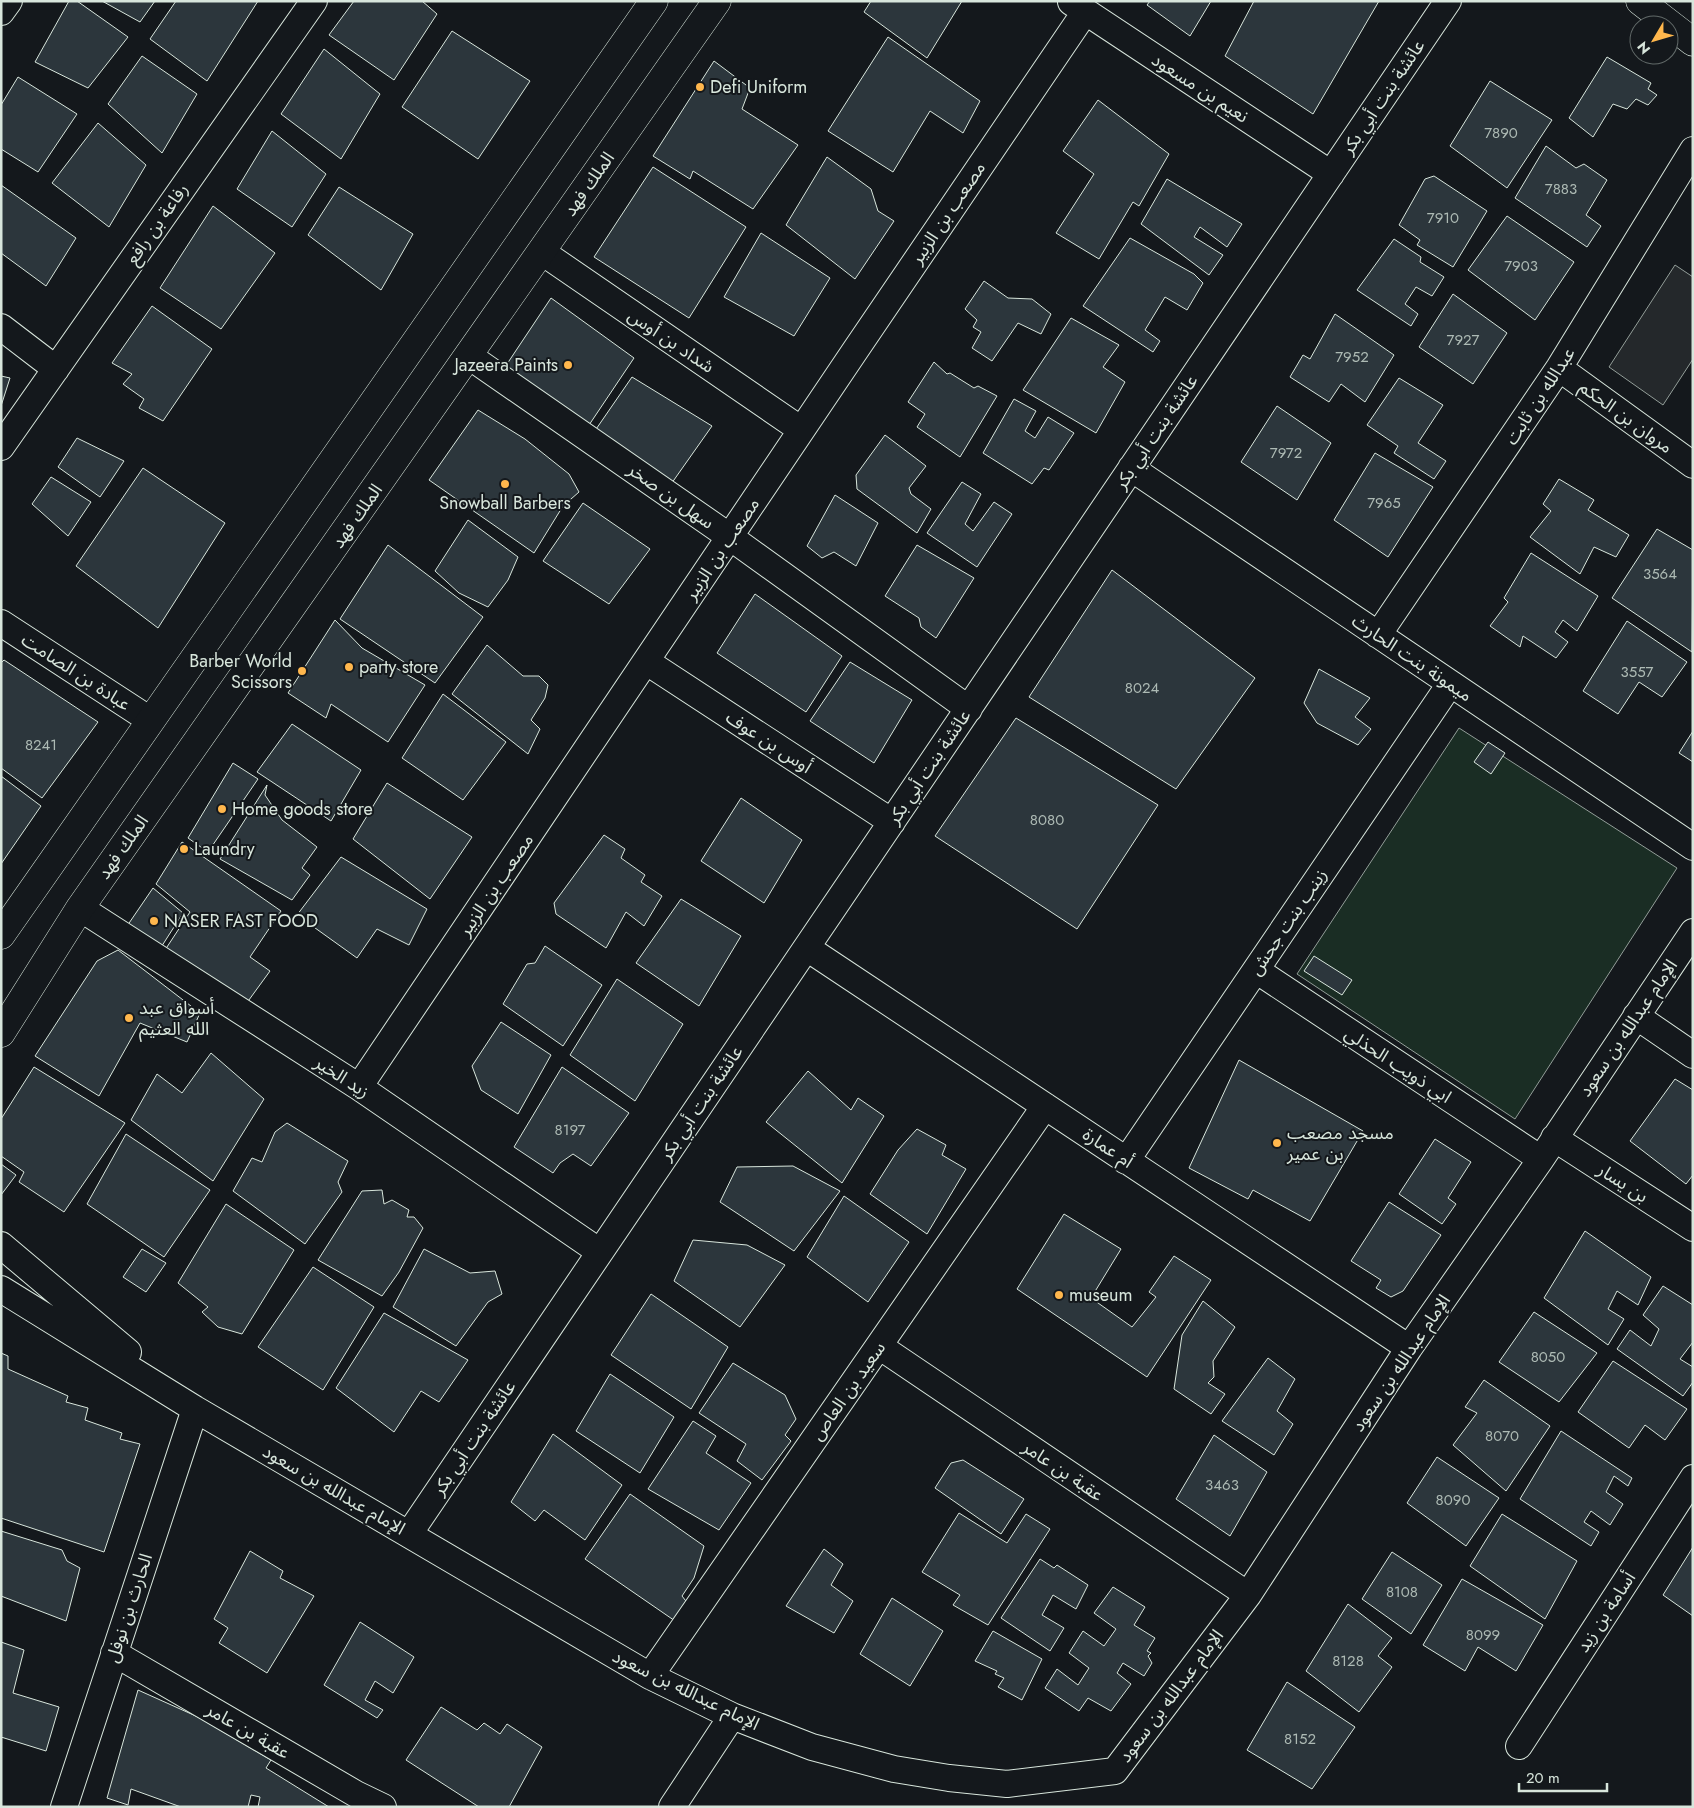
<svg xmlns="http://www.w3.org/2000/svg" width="1694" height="1808" font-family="Jost,'Noto Sans Arabic',sans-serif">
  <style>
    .green { fill: #1a2d24; stroke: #939e99 }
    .parking { fill: #24282b; stroke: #939e99 }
    .building { fill: #2c363c; stroke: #d8e6dc }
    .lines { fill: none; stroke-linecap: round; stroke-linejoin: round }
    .street-casing { stroke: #d8e6dc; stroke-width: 28 }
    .secondary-casing { stroke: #d8e6dc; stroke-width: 29 }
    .street { stroke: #14181c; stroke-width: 26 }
    .secondary { stroke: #14181c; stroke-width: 28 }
    .poi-dot { fill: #ffb74d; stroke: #14181c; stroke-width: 2 }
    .labels { text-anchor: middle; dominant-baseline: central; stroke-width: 4; stroke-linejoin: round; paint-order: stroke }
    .number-label { font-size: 15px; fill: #adbab4 }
    .poi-label { font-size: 18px; fill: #d8e6dc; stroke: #14181c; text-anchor: start }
    .street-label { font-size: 18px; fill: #d8e6dc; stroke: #14181c }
  </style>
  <rect width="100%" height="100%" fill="#14181c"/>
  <!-- green -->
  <path class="green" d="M1459,728L1677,868L1515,1119L1297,974Z"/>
  <!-- parking -->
  <path class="parking" d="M1675,265L1693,277V359L1663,405L1609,367Z"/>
  <!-- building -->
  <path class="building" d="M69,1H77L128,37L88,88L35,62Z
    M102,1H155L140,22Z
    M176,1H258L207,81L150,39Z
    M354,1H422L437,14L394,80L329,35Z
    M871,1H962L927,58L864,12Z
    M1150,1H1211L1190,36L1147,5Z
    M1254,1H1379L1313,114L1225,56Z
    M452,31L530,81L478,159L402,107Z
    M888,37L980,101L963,133L930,111L893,172L828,131Z
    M324,49L380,94L341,159L281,114Z
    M142,56L197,94L162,153L108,104Z
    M1607,57L1651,83L1648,89L1657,95L1648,105L1636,99L1627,109L1613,104L1593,137L1569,118Z
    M714,61L750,88L742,109L798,145L753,209L693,171L690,179L653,156Z
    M18,77L77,114L38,172L1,149V105Z
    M1490,81L1552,120L1507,188L1450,146Z
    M1098,100L1169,154L1139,206L1133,202L1099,259L1056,233L1094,174L1063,151Z
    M98,123L146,165L109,227L52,183Z
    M272,131L326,174L292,227L237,189Z
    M1546,146L1576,168L1584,164L1607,180L1586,215L1601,226L1587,247L1515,198Z
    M827,157L871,189L878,211L894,221L855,279L786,225Z
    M653,167L746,227L689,318L594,257Z
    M1434,176L1487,211L1453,267L1417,245L1420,240L1399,225L1425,179Z
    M1167,179L1242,224L1227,247L1200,227L1194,237L1223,255L1209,275L1141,224Z
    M1,185L76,238L46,286L1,253Z
    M339,187L413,234L381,290L308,235Z
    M213,206L275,253L221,329L160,288Z
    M1507,216L1574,262L1535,320L1468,270Z
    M761,233L830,278L794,336L724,297Z
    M1130,238L1194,274L1203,283L1187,310L1165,297L1145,330L1160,341L1153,352L1083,306Z
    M1394,239L1421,257L1420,262L1444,277L1432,296L1416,287L1405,304L1418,314L1411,326L1357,290Z
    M984,281L1008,298L1032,299L1051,314L1041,334L1018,323L992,361L972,348L981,332L973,327L977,320L965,309Z
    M1453,294L1507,333L1473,384L1419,347Z
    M551,298L634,358L587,428L501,373Z
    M152,306L212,349L163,421L139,408L144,399L123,384L132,374L112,363Z
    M1335,314L1394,355L1365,402L1341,384L1329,402L1290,377L1303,355L1310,359Z
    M1071,318L1119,345L1103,367L1125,382L1096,433L1023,390Z
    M934,362L947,374L950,373L974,388L978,386L997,396L960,457L917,427L925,414L908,402Z
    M1,376L10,378L1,406Z
    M632,377L712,426L669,487L592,435Z
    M1399,378L1443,405L1418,443L1446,461L1434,479L1394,453L1398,446L1367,425Z
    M1014,399L1036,411L1025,431L1035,438L1048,417L1074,433L1049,470L1044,468L1032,484L983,453Z
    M1277,406L1331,443L1297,500L1241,462Z
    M478,410L525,439L569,474L579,492L563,506L534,553L429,480Z
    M885,435L926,466L909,488L911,494L931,509L917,533L857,489L856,475Z
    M77,438L124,461L100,497L58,467Z
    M1375,453L1433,487L1388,557L1334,520Z
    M143,468L225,523L158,628L76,566Z
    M51,477L91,502L68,536L32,504Z
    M1559,479L1594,500L1588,510L1629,535L1616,557L1594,547L1580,574L1530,537L1551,511L1543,504Z
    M962,482L981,494L965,524L973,531L994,502L1012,514L977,567L927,533Z
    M835,495L878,523L856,566L834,552L822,558L807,546Z
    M583,503L650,549L609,604L543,561Z
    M468,520L518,557L508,580L488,607L459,593L435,571Z
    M1657,529L1693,550L1692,652L1612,598Z
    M388,545L483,617L435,683L340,619Z
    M917,545L974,578L936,638L921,627L919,618L885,596Z
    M1531,553L1598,596L1577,631L1563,620L1555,632L1568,642L1556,658L1523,636L1520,647L1490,626L1508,602L1504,598Z
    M1112,570L1255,678L1176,789L1029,697Z
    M755,594L842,656L806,712L717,653Z
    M335,620L362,648L425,685L388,742L331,704L326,718L288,693Z
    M1627,621L1687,662L1662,697L1639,682L1618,714L1583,691Z
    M487,645L523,676H539L548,685L545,698L531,720L540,729L528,754L452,694Z
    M4,660L98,722L42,798L1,768V663Z
    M850,662L912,700L874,763L810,721Z
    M1319,669L1370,698L1355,717L1371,729L1358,745L1317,723L1304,703Z
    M443,694L506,742L463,800L402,758Z
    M1016,718L1158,805L1077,929L935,836Z
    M292,724L361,770L331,821L257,772Z
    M1693,731V762L1679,753Z
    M1488,742L1505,753L1491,774L1474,762Z
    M233,763L258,779L208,852L188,838Z
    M1,776L41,806L1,864Z
    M387,783L472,837L430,899L353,839Z
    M267,785L265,795L282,820L317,847L302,868L310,875L292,900L220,859Z
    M741,798L802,840L764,903L701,861Z
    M604,835L625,849L621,858L645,875L641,882L662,896L644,926L626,912L606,948L556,914L554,903Z
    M182,842L281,911L250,957L270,971L246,1004L165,950L190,912L156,884Z
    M341,857L427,909L409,945L377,929L357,958L297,915Z
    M153,888L183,913L158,952L125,929Z
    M681,899L741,936L699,1006L636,963Z
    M545,946L602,985L563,1046L503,1004L527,964L535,963Z
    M118,950L200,1013L187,1042L140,1023L99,1096L35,1056L97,961Z
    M1314,956L1352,980L1342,995L1304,971Z
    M617,979L683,1024L635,1101L570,1055Z
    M501,1022L551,1055L518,1114L481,1090L472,1066Z
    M211,1053L264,1099L213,1181L131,1120L157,1074L182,1093Z
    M1239,1060L1363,1131L1310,1221L1253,1190L1248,1199L1189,1168Z
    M34,1067L125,1123L64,1212L19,1182L24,1172L1,1156V1119Z
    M562,1067L629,1113L591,1166L573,1154L560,1163L553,1173L514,1147Z
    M808,1071L851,1110L858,1098L884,1116L842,1183L766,1122Z
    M1675,1079L1693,1090V1175L1686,1184L1630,1141Z
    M287,1123L348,1161L338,1182L342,1192L305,1244L233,1191L252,1158L262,1162L275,1132Z
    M917,1129L946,1145L942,1155L966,1169L927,1234L870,1194L898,1150Z
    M126,1134L210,1190L164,1257L87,1204Z
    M1435,1139L1471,1162L1448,1198L1456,1204L1442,1224L1399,1194Z
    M1,1164L16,1175L1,1195Z
    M793,1166L840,1191L794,1251L720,1202L737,1167Z
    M382,1190L384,1204L392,1200L409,1210L407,1217H414L423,1228L399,1272L382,1296L318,1260L362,1191Z
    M844,1196L909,1242L868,1302L807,1257Z
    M1389,1202L1441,1235L1403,1291L1391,1297L1376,1288L1381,1280L1351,1261Z
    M226,1204L294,1250L242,1334L218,1327L202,1312L208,1307L178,1283Z
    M1064,1214L1121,1249L1091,1298L1132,1327L1156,1297L1149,1292L1174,1256L1211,1280L1147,1377L1017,1289Z
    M1585,1231L1651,1277L1638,1305L1617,1291L1608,1309L1624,1319L1608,1345L1544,1298Z
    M693,1240L747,1245L785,1265L740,1327L674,1281Z
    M142,1249L166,1263L146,1292L123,1277Z
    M424,1249L470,1273L495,1271L502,1294L488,1302L456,1346L393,1307Z
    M313,1267L374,1307L323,1390L258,1347Z
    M1663,1286L1693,1305V1342L1680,1359L1693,1367V1382L1683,1396L1617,1349L1630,1330L1651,1346L1659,1329L1643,1315Z
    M651,1294L728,1347L691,1409L611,1355Z
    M1203,1301L1235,1327L1213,1361L1214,1377L1208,1383L1225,1394L1211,1414L1174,1389L1182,1335Z
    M1534,1312L1597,1353L1559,1402L1499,1362Z
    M384,1313L468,1360L439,1402L421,1391L394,1432L336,1388Z
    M1,1353L8,1356V1369L68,1396L66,1402L88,1408L85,1420L122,1433L120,1439L140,1444L104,1552L1,1518Z
    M1268,1358L1295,1379L1277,1411L1293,1424L1274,1455L1222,1421Z
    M1613,1361L1687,1409L1665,1440L1645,1425L1629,1448L1578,1412Z
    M733,1363L785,1395L796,1419L785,1435L791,1441L762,1480L737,1461L746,1444L699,1413Z
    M610,1374L674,1417L640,1473L576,1431Z
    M1484,1380L1550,1426L1506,1491L1453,1445L1477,1413L1465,1407Z
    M693,1421L716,1436L706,1453L751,1483L719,1530L648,1489Z
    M1561,1431L1632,1478L1628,1486L1614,1476L1606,1492L1623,1504L1610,1525L1591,1511L1584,1522L1599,1532L1591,1546L1520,1499Z
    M553,1434L622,1485L585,1540L544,1510L535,1521L511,1502Z
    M1214,1435L1267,1472L1230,1536L1176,1499Z
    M1437,1457L1499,1498L1466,1546L1407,1503Z
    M963,1460L1024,1499L1001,1534L935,1488L951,1463Z
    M630,1494L704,1546L694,1578L682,1596L689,1605L678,1623L585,1559Z
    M959,1513L1007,1543L1026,1514L1050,1529L988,1625L953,1605L960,1595L922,1572Z
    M1502,1514L1577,1561L1545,1619L1470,1566Z
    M1,1531L62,1550L67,1561L80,1568L66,1621L1,1596Z
    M1693,1547V1616L1663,1595Z
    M824,1549L843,1564L831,1585L853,1601L834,1633L786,1606Z
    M250,1551L283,1571L280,1578L314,1596L267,1673L219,1643L228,1628L214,1619Z
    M1392,1552L1442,1585L1411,1634L1362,1599Z
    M1040,1559L1054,1568L1057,1565L1088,1585L1076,1609L1053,1595L1042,1615L1064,1628L1050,1651L1001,1618Z
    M1462,1579L1543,1625L1516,1671L1478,1647L1465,1671L1423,1645Z
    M1113,1587L1145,1607L1134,1625L1155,1638L1147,1651L1151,1653L1148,1656L1152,1663L1144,1676L1123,1663L1117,1673L1131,1684L1111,1711L1088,1698L1079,1711L1045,1688L1057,1669L1078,1685L1089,1668L1069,1653L1083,1631L1104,1646L1116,1629L1094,1613Z
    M892,1598L943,1631L910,1686L860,1654Z
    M1348,1604L1392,1638L1378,1656L1392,1667L1359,1712L1306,1671Z
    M360,1622L414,1657L393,1693L375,1681L365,1700L383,1710L377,1718L324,1685Z
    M993,1631L1042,1659L1022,1700L998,1687L1004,1678L995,1674L997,1671L975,1661Z
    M1,1642L24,1650L13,1693L59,1707L46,1751L1,1737Z
    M1287,1682L1355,1727L1312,1789L1247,1750Z
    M138,1690L198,1717L271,1760L266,1768L329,1807H258L260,1797L251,1795L248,1807H181L131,1789L128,1805L107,1798Z
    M441,1707L477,1730L484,1723L500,1734L507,1724L542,1747L509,1807H479L406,1760Z"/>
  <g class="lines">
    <defs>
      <path id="street" d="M1071,2L1331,174
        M1,12L9,1
        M542,252L800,429
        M1,327L56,369
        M469,356L730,537L969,709
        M1559,368L1693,465
        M1,447L314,1
        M1131,468L1693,847
        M1,623L150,720
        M1378,635L1559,368L1693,150
        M647,662L892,822
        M80,908L359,1087L600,1252
        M807,948L1409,1348
        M1256,970L1541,1159
        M1636,1016L1693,1055
        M359,1087C601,729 841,369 1085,12
        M1554,1138L1693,1228
        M1126,1161L1450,684
        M1,1245L128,1352
        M1,1289L195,1409L650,1676L732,1716L812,1747L894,1769L949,1778L1007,1784L1115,1771L1248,1595L1409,1348L1541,1159L1693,932
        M879,1346L1248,1595
        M409,1534L1448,1
        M114,1653L356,1794L383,1807
        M650,1676L1045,1106
        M1519,1746L1693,1478
        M64,1807L195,1409
        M672,1807L732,1716"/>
      <path id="secondary" d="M1640,1L1693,42
        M1,935L654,1
        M1,1033L80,908L717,1"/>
    </defs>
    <!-- street casing -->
    <use href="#street" class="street-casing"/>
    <!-- secondary casing -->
    <use href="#secondary" class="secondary-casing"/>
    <!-- street -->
    <use href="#street" class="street"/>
    <!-- secondary -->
    <use href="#secondary" class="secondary"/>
  </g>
  <!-- markers -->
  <g class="poi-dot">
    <circle cx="700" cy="87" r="5"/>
    <circle cx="568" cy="365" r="5"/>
    <circle cx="505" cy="484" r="5"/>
    <circle cx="349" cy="667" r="5"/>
    <circle cx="302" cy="671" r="5"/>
    <circle cx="222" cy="809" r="5"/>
    <circle cx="184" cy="849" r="5"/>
    <circle cx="154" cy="921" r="5"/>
    <circle cx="129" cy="1018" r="5"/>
    <circle cx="1277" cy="1143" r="5"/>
    <circle cx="1059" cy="1295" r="5"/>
  </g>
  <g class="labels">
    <!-- number labels -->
    <g class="number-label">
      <text x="1501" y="133">7890</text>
      <text x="1561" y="189">7883</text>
      <text x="1443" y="218">7910</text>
      <text x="1521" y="266">7903</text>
      <text x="1463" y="340">7927</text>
      <text x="1352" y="357">7952</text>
      <text x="1286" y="453">7972</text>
      <text x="1384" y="503">7965</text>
      <text x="1660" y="574">3564</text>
      <text x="1637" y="672">3557</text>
      <text x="1142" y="688">8024</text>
      <text x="41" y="745">8241</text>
      <text x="1047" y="820">8080</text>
      <text x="570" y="1130">8197</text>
      <text x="1548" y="1357">8050</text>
      <text x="1502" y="1436">8070</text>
      <text x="1222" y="1485">3463</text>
      <text x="1453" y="1500">8090</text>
      <text x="1402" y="1592">8108</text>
      <text x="1483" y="1635">8099</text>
      <text x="1348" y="1661">8128</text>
      <text x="1300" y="1739">8152</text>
    </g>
    <!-- poi labels -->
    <g class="poi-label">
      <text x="710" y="87">Defi Uniform</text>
      <text x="558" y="365" text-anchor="end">Jazeera Paints</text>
      <text x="505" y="503" text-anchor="middle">Snowball Barbers</text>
      <text x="292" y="661" text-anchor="end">Barber World<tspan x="292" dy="21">Scissors</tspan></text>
      <text x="359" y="667">party store</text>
      <text x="232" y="809">Home goods store</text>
      <text x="194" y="849">Laundry</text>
      <text x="164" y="921">NASER FAST FOOD</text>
      <text x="139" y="1008">أسواق عبد<tspan x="139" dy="21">الله العثيم</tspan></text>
      <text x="1287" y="1133">مسجد مصعب<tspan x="1287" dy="21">بن عمير</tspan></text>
      <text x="1069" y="1295">museum</text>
    </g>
    <!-- street labels -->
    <g class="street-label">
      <text transform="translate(1200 88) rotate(33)">نعيم بن مسعود</text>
      <text transform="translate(1383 97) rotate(-56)">عائشة بنت أبي بكر</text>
      <text transform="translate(589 184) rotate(-55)">الملك فهد</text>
      <text transform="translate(948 213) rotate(-56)">مصعب بن الزبير</text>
      <text transform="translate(157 224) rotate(-55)">رفاعة بن رافع</text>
      <text transform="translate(671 341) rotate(34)">شداد بن أوس</text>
      <text transform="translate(1540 396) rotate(-57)">عبدالله بن ثابت</text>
      <text transform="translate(1626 417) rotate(36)">مروان بن الحكم</text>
      <text transform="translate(1156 432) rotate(-56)">عائشة بنت أبي بكر</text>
      <text transform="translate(671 496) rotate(35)">سهل بن صخر</text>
      <text transform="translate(357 516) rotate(-55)">الملك فهد</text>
      <text transform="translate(722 549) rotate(-56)">مصعب بن الزبير</text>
      <text transform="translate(1412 658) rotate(34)">ميمونة بنت الحارث</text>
      <text transform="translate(76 672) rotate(33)">عبادة بن الصامت</text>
      <text transform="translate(769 742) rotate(33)">أوس بن عوف</text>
      <text transform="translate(929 767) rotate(-56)">عائشة بنت أبي بكر</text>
      <text transform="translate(123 847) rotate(-55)">الملك فهد</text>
      <text transform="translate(496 885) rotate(-56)">مصعب بن الزبير</text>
      <text transform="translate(1288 922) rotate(-56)">زينب بنت جحش</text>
      <text transform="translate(1628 1028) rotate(-56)">الإمام عبدالله بن سعود</text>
      <text transform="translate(1398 1065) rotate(33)">ابي ذويب الحذلي</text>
      <text transform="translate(342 1077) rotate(33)">زيد الخير</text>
      <text transform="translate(701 1103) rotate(-56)">عائشة بنت أبي بكر</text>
      <text transform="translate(1108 1148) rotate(34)">أم عمارة</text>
      <text transform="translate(1623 1183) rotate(33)">بن يسار</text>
      <text transform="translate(1401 1363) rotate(-56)">الإمام عبدالله بن سعود</text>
      <text transform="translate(848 1391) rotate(-55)">سعيد بن العاص</text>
      <text transform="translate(474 1438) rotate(-56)">عائشة بنت أبي بكر</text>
      <text transform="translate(1063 1471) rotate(34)">عقبة بن عامر</text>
      <text transform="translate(334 1490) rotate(30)">الإمام عبدالله بن سعود</text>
      <text transform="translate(129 1608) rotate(-72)">الحارث بن نوفل</text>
      <text transform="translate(1606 1612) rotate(-57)">أسامة بن زيد</text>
      <text transform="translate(686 1690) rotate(26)">الإمام عبدالله بن سعود</text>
      <text transform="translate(1171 1696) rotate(-53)">الإمام عبدالله بن سعود</text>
      <text transform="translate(248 1731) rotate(30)">عقبة بن عامر</text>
    </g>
  </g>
  <!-- border -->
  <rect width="1694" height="1808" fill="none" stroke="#d8e6dc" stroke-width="5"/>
  <!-- north arrow -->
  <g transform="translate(1654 40) rotate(232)"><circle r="24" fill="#14181c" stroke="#626a69"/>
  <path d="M0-4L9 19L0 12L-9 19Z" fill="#ffb74d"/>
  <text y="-8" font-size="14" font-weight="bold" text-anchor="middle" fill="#d8e6dc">N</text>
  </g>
  <!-- scale -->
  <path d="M1519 1783v8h88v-8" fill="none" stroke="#d8e6dc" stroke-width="2.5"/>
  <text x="1526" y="1783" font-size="15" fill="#d8e6dc" stroke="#14181c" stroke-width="4" paint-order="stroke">20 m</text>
</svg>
